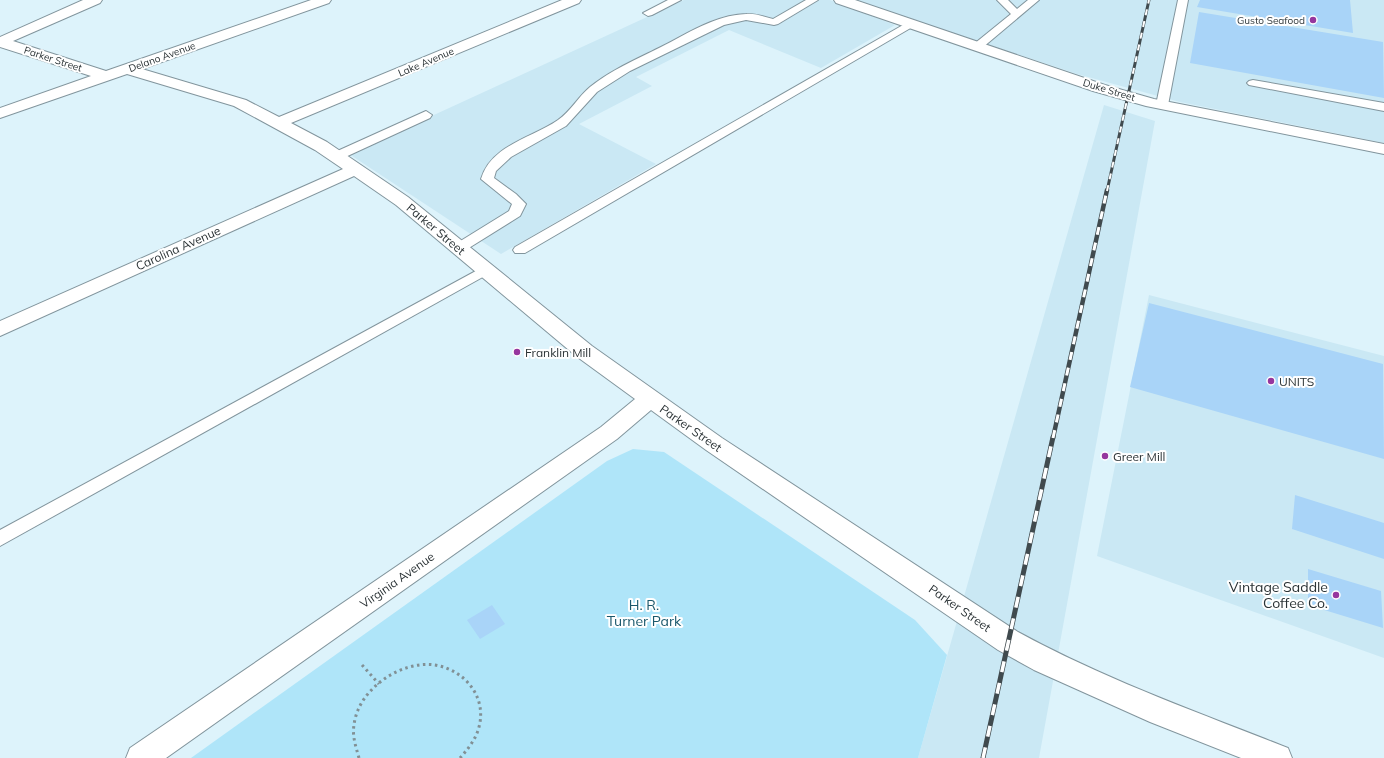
<svg xmlns="http://www.w3.org/2000/svg" width="1384" height="758" font-family="Mulish,sans-serif">
  <style>
    .built { fill: #cae8f4 }
    .green { fill: #afe5f9 }
    .building { fill: #a9d4f8 }
    .lines { fill: none; stroke-linecap: round; stroke-linejoin: round }
    .lane-casing { stroke: #82959d; stroke-width: 2 }
    .street-casing { stroke: #82959d; stroke-width: 2 }
    .path { stroke: #819095; stroke-width: 3; stroke-dasharray: 2.5 3.5; stroke-linecap: butt }
    .lane { fill: #fff; fill-rule: evenodd }
    .street { fill: #fff; fill-rule: evenodd }
    .rail-far2-casing { stroke: #404a4e; stroke-width: 3 }
    .rail-far1-casing { stroke: #404a4e; stroke-width: 4.5 }
    .rail-casing { stroke: #404a4e; stroke-width: 5 }
    .rail-far2 { stroke: #fff; stroke-width: 2; stroke-dasharray: 6; stroke-linecap: butt }
    .rail-far1 { stroke: #fff; stroke-width: 3; stroke-dasharray: 8; stroke-linecap: butt }
    .rail { stroke: #fff; stroke-width: 3.5; stroke-dasharray: 11; stroke-linecap: butt }
    .poi-dot { fill: #96369e; stroke: #fff; stroke-width: 1.5 }
    .labels { text-anchor: middle; dominant-baseline: central; stroke-width: 4; stroke-linejoin: round; paint-order: stroke }
    .far-poi-label { font-size: 10px; fill: #2a3235; stroke: #fff; text-anchor: end }
    .far-street-label { font-size: 10px; fill: #2a3235; stroke: #fff }
    .street-label { font-size: 12px; fill: #2a3235; stroke: #fff }
    .poi-label { font-size: 12px; fill: #2a3235; stroke: #fff; text-anchor: start }
    .near-poi-label { font-size: 14px; fill: #2a3235; stroke: #fff; text-anchor: end }
    .near-park-label { font-size: 14px; fill: #1a586c; stroke: #fff }
  </style>
  <rect width="100%" height="100%" fill="#ddf3fb"/>
  <!-- built -->
  <path class="built" d="M684,0H830L895,25L821,68L729,30L636,77L652,86L579,124L656,164L501,254L349,154Z
    M854,0H1384V143L1180,102L1077,74Z
    M1104,105L1155,121L1039,758H918Z
    M1149,295L1384,356V658L1097,556Z"/>
  <!-- green -->
  <path class="green" d="M633,449L664,452L915,620L947,655L918,758H191L607,461Z"/>
  <!-- building -->
  <path class="building" d="M1200,0H1350L1353,33L1197,7Z
    M1199,12L1383,42L1384,98L1190,63Z
    M1149,303L1383,364L1384,459L1130,387Z
    M1295,495L1384,523V559L1292,529Z
    M1308,569L1381,591L1383,628L1308,605Z
    M492,605L505,624L480,639L467,620Z"/>
  <g class="lines">
    <defs>
      <path id="lane" d="M668,0H681L652,15L648,16L643,13Z
        M806,0H818L778,24L774,25L746,20L724,25L630,71L597,92L566,126L511,157L496,171L494,178L516,194L526,204L520,216L464,251H454L452,248L454,245L509,211L512,204L481,179C491,145 532,138 558,120C571,111 578,97 590,87C611,70 637,59 661,47C687,34 715,15 746,14C755,13 764,17 773,19Z
        M997,0H1008L1017,9L1028,0H1039L982,48H974L973,46L974,44L1011,14Z
        M1178,0H1188L1168,105L1162,109L1156,105Z
        M910,21L914,22L915,24L914,26L525,253H515L513,250L515,247Z
        M1253,80L1384,103V111L1249,85L1247,83L1249,81Z
        M426,111L432,115L430,118L341,159H333L331,156L333,153Z
        M485,266L490,267L492,270L490,273L0,546V530Z"/>
      <path id="street" d="M83,0H102L100,3L13,41L106,71L311,0H331L329,3L142,69L246,100L279,117L562,0H581L579,3L291,123L327,142L408,197L592,346L722,438L1018,632C1104,679 1197,712 1288,748L1292,758H1241L1150,722L1034,670L998,650L706,450L651,410L617,439L166,758H126L130,748L601,427L635,399L576,356L396,205L354,176L0,336V321L343,169L315,150L234,106L127,74L0,118V108L91,76L0,47V37Z
        M834,0H855L1105,85L1154,99L1384,144V154L1146,106L1093,91L836,3Z"/>
    </defs>
    <!-- lane casing -->
    <use href="#lane" class="lane-casing"/>
    <!-- street casing -->
    <use href="#street" class="street-casing"/>
    <!-- path -->
    <path class="path" d="M362,665L379,684
      M359,758C356,747 352,736 354,725C358,689 401,660 435,665C465,670 487,697 479,727C476,739 468,749 460,758"/>
    <!-- lane -->
    <use href="#lane" class="lane"/>
    <!-- street -->
    <use href="#street" class="street"/>
    <defs>
      <path id="rail-far2" d="M1107,191L1149,0"/>
      <path id="rail-far1" d="M1053,438L1107,190"/>
      <path id="rail" d="M983,758L1053,437"/>
    </defs>
    <!-- rail-far2 casing -->
    <use href="#rail-far2" class="rail-far2-casing"/>
    <!-- rail-far1 casing -->
    <use href="#rail-far1" class="rail-far1-casing"/>
    <!-- rail casing -->
    <use href="#rail" class="rail-casing"/>
    <!-- rail-far2 -->
    <use href="#rail-far2" class="rail-far2"/>
    <!-- rail-far1 -->
    <use href="#rail-far1" class="rail-far1"/>
    <!-- rail -->
    <use href="#rail" class="rail"/>
  </g>
  <!-- markers -->
  <g class="poi-dot">
    <circle cx="1313" cy="20" r="4"/>
    <circle cx="517" cy="352" r="4"/>
    <circle cx="1271" cy="381" r="4"/>
    <circle cx="1105" cy="456" r="4"/>
    <circle cx="1336" cy="595" r="4"/>
  </g>
  <g class="labels">
    <!-- far-poi labels -->
    <g class="far-poi-label">
      <text x="1305" y="20">Gusto Seafood</text>
    </g>
    <!-- far-street labels -->
    <g class="far-street-label">
      <text transform="translate(162 57) rotate(-20)">Delano Avenue</text>
      <text transform="translate(53 59) rotate(18)">Parker Street</text>
      <text transform="translate(426 62) rotate(-23)">Lake Avenue</text>
      <text transform="translate(1109 90) rotate(17)">Duke Street</text>
    </g>
    <!-- street labels -->
    <g class="street-label">
      <text transform="translate(436 229) rotate(40)">Parker Street</text>
      <text transform="translate(178 248) rotate(-24)">Carolina Avenue</text>
      <text transform="translate(691 428) rotate(35)">Parker Street</text>
      <text transform="translate(397 580) rotate(-35)">Virginia Avenue</text>
      <text transform="translate(960 608) rotate(35)">Parker Street</text>
    </g>
    <!-- poi labels -->
    <g class="poi-label">
      <text x="525" y="352">Franklin Mill</text>
      <text x="1279" y="381">UNITS</text>
      <text x="1113" y="456">Greer Mill</text>
    </g>
    <!-- near-poi labels -->
    <g class="near-poi-label">
      <text x="1328" y="587">Vintage Saddle<tspan x="1328" dy="16">Coffee Co.</tspan></text>
    </g>
    <!-- near-park labels -->
    <g class="near-park-label">
      <text x="644" y="605">H. R.<tspan x="644" dy="16">Turner Park</tspan></text>
    </g>
  </g>
</svg>
